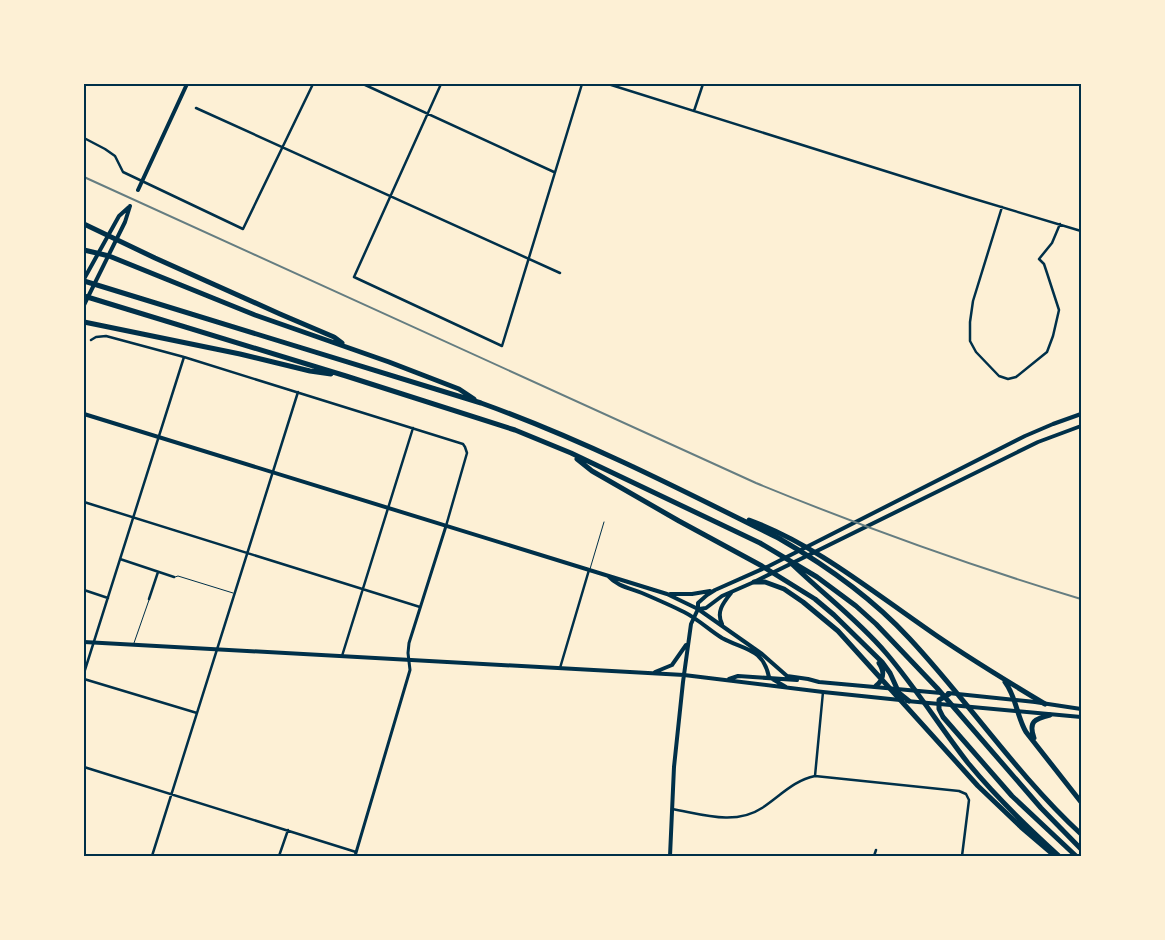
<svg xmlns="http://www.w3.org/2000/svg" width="1165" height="940" viewBox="0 0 1165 940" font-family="Inter,sans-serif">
	<rect width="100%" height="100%" fill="#fdf0d5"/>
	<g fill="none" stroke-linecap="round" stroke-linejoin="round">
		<!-- service -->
		<path stroke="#003049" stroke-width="1" d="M590,569L604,522
			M175,577L178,576L233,593
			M134,643L149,600"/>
		<!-- minor -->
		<path stroke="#003049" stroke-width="2.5" d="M363,84L554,172
			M441,84L354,277L502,346L582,84
			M608,84L968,197L1081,231
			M196,108L560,273
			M694,111L703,84
			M84,138L105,149L115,156L123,172L243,229L313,84
			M1002,207L973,301L970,322V341L976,352L999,376L1008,379L1016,377L1047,352L1053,336L1059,310L1047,273L1044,264L1039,259L1052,243L1060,224
			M91,340L96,337L106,336L184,357L463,444L465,447L467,453L446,526
			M84,502L420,607
			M120,559L174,577
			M84,590L108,598
			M149,599L158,572
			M342,656L413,428
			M560,668L589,570
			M84,673L184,357
			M84,679L197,713
			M84,767L356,852
			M815,776L823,692
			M672,809C701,814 735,826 762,808C779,797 794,780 815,776L959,791L966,794L969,800L962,856
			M84,855L87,856
			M152,856L298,392
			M279,856L288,830
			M874,856L876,850"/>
		<!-- tertiary -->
		<path stroke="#003049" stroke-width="3" d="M1080,84L1081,85
			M355,856L410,670L408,653L409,643L446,526"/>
		<!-- secondary -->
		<path stroke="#003049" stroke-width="4" d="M138,190L187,84
			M84,279L119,216L129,207
			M84,305L125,222L130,206
			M84,414L667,594L698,609L762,654L787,676L808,679L819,682
			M608,576C617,586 629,588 642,593C656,599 670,605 684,612C698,619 709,630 722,638C744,650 763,648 769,677L786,687
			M670,594H692L710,591
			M699,609L706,608L722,596L754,582L1038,442L1081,426
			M722,624C716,612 723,603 731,593
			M84,642L684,675L823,692L900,700
			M655,672L672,665L686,645
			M729,679L738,676L797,680
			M819,682L941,693
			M948,693L1035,702L1081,709
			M907,701L1081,717
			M670,856L674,767L683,682L691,624L698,609V603L707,595L715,590L769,566L1025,436L1053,424L1081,414"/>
		<!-- motorway -->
		<path stroke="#003049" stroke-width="5" d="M84,224L155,258L280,314L334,337L342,343
			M84,250L109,256L255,315L389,362L459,389L474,399
			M84,281L481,403C584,440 682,490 780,539C827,566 872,598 909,638C968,701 1017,775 1081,834
			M84,296L346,376L515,430L571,453L760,543L817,577L856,606L876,624L937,688L1041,808L1081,849
			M84,322L240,354L310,371L331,374
			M577,459L592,471L679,521L762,566L815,599L834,615L882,662L890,673L899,693L909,701
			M749,520C814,544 869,589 927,629C965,656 1005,680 1045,704
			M792,564C823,594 858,620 886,653C916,688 940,727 968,763C996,797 1027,827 1059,856
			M754,582H765L784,589L803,602L838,631L978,786L1021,827L1055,856
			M1005,682C1016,696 1017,717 1026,732L1081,802
			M876,686C884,679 885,672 879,663
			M949,694L939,700V709L943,717L1012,796L1076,856
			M1034,738C1028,721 1035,719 1050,715"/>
		<!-- rail -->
		<path stroke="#657d81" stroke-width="2" d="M84,177L756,483C863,527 971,566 1081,599"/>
	</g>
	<!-- border -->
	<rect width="1165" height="940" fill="none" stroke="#fdf0d5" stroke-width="170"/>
	<rect x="85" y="85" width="995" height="770" fill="none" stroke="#003049" stroke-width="2"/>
</svg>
